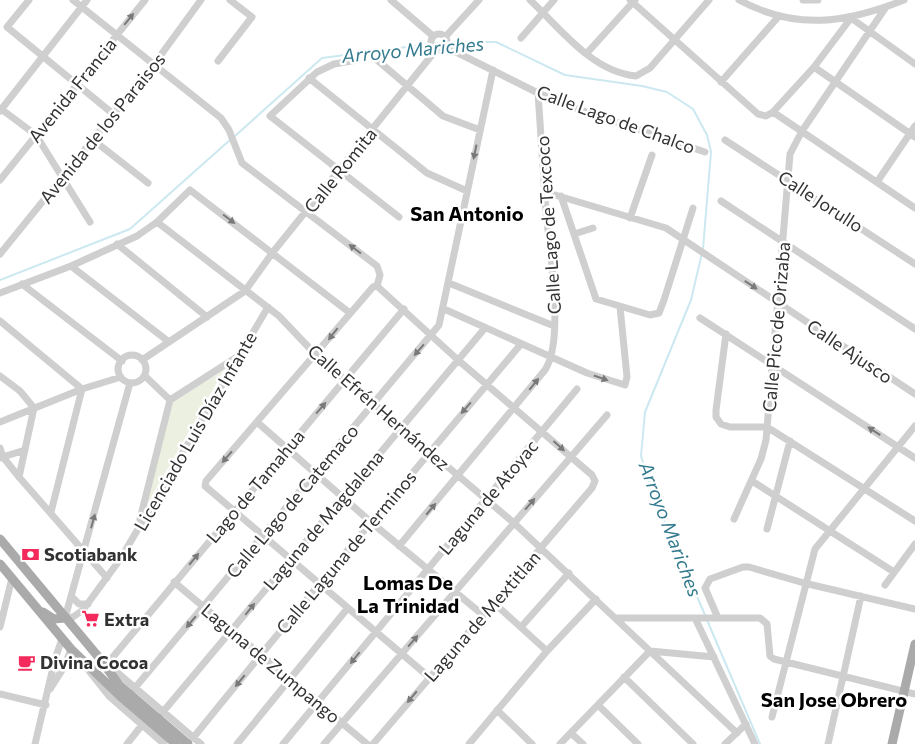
<svg xmlns="http://www.w3.org/2000/svg" width="915" height="744" viewBox="0 0 915 744" font-family="Commissioner,sans-serif">
	<rect width="100%" height="100%" fill="#fff"/>
	<!-- park -->
	<path fill="#ebf0e0" d="M224,370L144,510L167,405Z"/>
	<g fill="none" stroke-linecap="round" stroke-linejoin="round">
		<!-- stream -->
		<path stroke="#cce8f0" stroke-width="2" d="M235,136L322,58L445,42H496L565,75L642,86L667,92L693,109L707,135L711,152L703,249
			M702,253L691,300L645,412L641,456L652,492L705,615
			M0,280L130,229L231,139
			M707,620L760,744"/>
		<!-- minor -->
		<path stroke="#cfcfcf" stroke-width="7" d="M29,0L7,27L112,113
			M73,0L221,118L229,130L242,163L377,266L380,275L377,286
			M391,0L433,36
			M530,0C560,28 592,72 636,76L650,68L709,0
			M630,0L758,114L766,116L773,112L814,67L851,18L915,64
			M739,0C797,31 846,23 904,0
			M803,0H818
			M431 42a8 8 0 1 1 16 0a8 8 0 1 1-16 0Z
			M446,36L479,0
			M521,38L554,0
			M446,47L538,93L578,109L705,152
			M587,53L635,0
			M357,60L334,64L317,72L270,116L399,217
			M377,60L443,116L480,130
			M218,61L252,17L230,0
			M814,67L915,137
			M309,78L427,173L467,191
			M721,82L779,16
			M1,109L36,135L90,222
			M0,111L87,0
			M773,112L915,208
			M92,139L148,183
			M725,140L915,264
			M0,180L145,0
			M877,182L915,126
			M545,192L666,228L915,394
			M561,196L596,299L650,315L659,313L664,300L693,208
			M721,201L915,329
			M630,218L652,155
			M157,222L279,316L316,355L514,523L737,733
			M574,234L593,228
			M117,244L207,317
			M0,254L155,63L201,0
			M71,266L169,342
			M449,283L554,326
			M22,284L122,361
			M377,286L373,287L206,481L205,486L429,677
			M0,293L71,266L137,236L157,222L190,190L350,313
			M444,309L587,373L625,385L627,377L620,307
			M700,318L915,458
			M0,321L82,389
			M726,334L716,410V417L721,424L730,427H767L915,521
			M118 369a14 14 0 1 1 28 0a14 14 0 1 1-28 0Z
			M142,360L245,291L273,252L436,50
			M0,376L20,391L34,408
			M145,376L170,400
			M130,383L65,618L73,617L83,610L121,558L268,307
			M170,400L237,357
			M0,422L82,389L121,377
			M257,422L372,523L483,615
			M0,448L3,457L19,477L107,578
			M0,458L25,450
			M19,477L34,408
			M752,481L894,572
			M51,512L82,389
			M140,519L170,400
			M734,519L761,459L766,440L790,154L802,131L886,7
			M767,529L790,441
			M399,546L545,370C565,340 549,248 546,211C543,172 541,132 538,93
			M174,582L367,744
			M885,585L915,544
			M72,597L79,604H88
			M493,602L547,651
			M617,618H760L767,624L770,656L774,659L915,694
			M695,618L755,744
			M718,618L705,588L710,579L743,567H749L804,583L915,609
			M0,627L12,578
			M521,627L569,573
			M650,651L714,657
			M106,663L201,744
			M107,664L404,309
			M86,667L109,696L164,744
			M624,677L693,744
			M50,689L64,667L71,649
			M134,689L439,325L493,70
			M0,694L46,705
			M599,706L638,744
			M497,710L532,744
			M162,713L485,328
			M772,717L815,549L915,426
			M572,734L583,744
			M193,738C300,605 411,475 521,344
			M35,744L55,659L62,639
			M127,744L142,725
			M237,744L347,609
			M283,744L577,389
			M324,744L607,415
			M373,744L592,488L595,481L592,475L458,360L377,286
			M469,744L547,651L596,599
			M560,744L650,651
			M725,744L746,724
			M828,744L861,596"/>
		<!-- major -->
		<path stroke="#aaa" stroke-width="9" d="M0,539L101,660L119,685L188,744
			M0,564L71,649L120,696L176,744
			M43,612L54,619L65,618
			M892,744L915,644"/>
	</g>
	<!-- one-way arrows -->
	<defs><path id="oneway-solid" d="M-6-.8H1V-3.2L6.5 0L1 3.2V.8H-6Z" transform="scale(1.25)"/></defs>
	<g fill="#797979">
		<use href="#oneway-solid" transform="translate(129 19) rotate(-51)"/>
		<use href="#oneway-solid" transform="translate(475 152) rotate(102)"/>
		<use href="#oneway-solid" transform="translate(229 219) rotate(37)"/>
		<use href="#oneway-solid" transform="translate(355 249) rotate(-143)"/>
		<use href="#oneway-solid" transform="translate(751 285) rotate(33)"/>
		<use href="#oneway-solid" transform="translate(333 334) rotate(128)"/>
		<use href="#oneway-solid" transform="translate(419 350) rotate(131)"/>
		<use href="#oneway-solid" transform="translate(601 378) rotate(19)"/>
		<use href="#oneway-solid" transform="translate(534 384) rotate(-51)"/>
		<use href="#oneway-solid" transform="translate(321 408) rotate(-49)"/>
		<use href="#oneway-solid" transform="translate(466 408) rotate(131)"/>
		<use href="#oneway-solid" transform="translate(874 431) rotate(-147)"/>
		<use href="#oneway-solid" transform="translate(559 446) rotate(42)"/>
		<use href="#oneway-solid" transform="translate(227 457) rotate(131)"/>
		<use href="#oneway-solid" transform="translate(530 504) rotate(-49)"/>
		<use href="#oneway-solid" transform="translate(431 509) rotate(-50)"/>
		<use href="#oneway-solid" transform="translate(93 521) rotate(-75)"/>
		<use href="#oneway-solid" transform="translate(194 559) rotate(-50)"/>
		<use href="#oneway-solid" transform="translate(250 609) rotate(-51)"/>
		<use href="#oneway-solid" transform="translate(191 622) rotate(130)"/>
		<use href="#oneway-solid" transform="translate(413 641) rotate(-49)"/>
		<use href="#oneway-solid" transform="translate(355 658) rotate(129)"/>
		<use href="#oneway-solid" transform="translate(240 681) rotate(129)"/>
		<use href="#oneway-solid" transform="translate(412 697) rotate(130)"/>
	</g>
	<!-- icons -->
	<defs>
		<symbol id="bank-bare" viewBox="-9 -9 18 18"><path d="M-6-4H6V4H-6ZM0-2.3a2.3 2.3 0 1 0 0 4.6a2.3 2.3 0 1 0 0-4.6Z" fill="#f32a5b" stroke="#fff" stroke-width="2.5" paint-order="stroke"/></symbol>
		<symbol id="supermarket-bare" viewBox="-9 -9 18 18"><path d="M-6-5.5h2.5l.6 2H6L4.5 2H-2.5L-4.4-4H-6ZM-1.5 3.2a1.3 1.3 0 1 0 .1 0ZM3 3.2a1.3 1.3 0 1 0 .1 0Z" fill="#f32a5b" stroke="#fff" stroke-width="2.5" paint-order="stroke"/></symbol>
		<symbol id="cafe-bare" viewBox="-9 -9 18 18"><path d="M-5.5-4.5H6V0H3Q3 3.5 0 3.5H-2.5Q-5.5 3.5-5.5 0ZM3-3.2v2h1.7v-2ZM-6 4.5H4V6H-6Z" fill="#f32a5b" stroke="#fff" stroke-width="2.5" paint-order="stroke"/></symbol>
	</defs>
	<g fill-rule="evenodd">
		<use href="#bank-bare" x="18" y="542" width="25" height="25"/>
		<use href="#supermarket-bare" x="78" y="606" width="25" height="25"/>
		<use href="#cafe-bare" x="14" y="650" width="25" height="25"/>
	</g>
	<g text-anchor="middle" dominant-baseline="central" stroke-width="5" stroke-linejoin="round" paint-order="stroke">
		<!-- street labels -->
		<g font-size="18" fill="#323232" stroke="#fff">
			<text transform="translate(72 90) rotate(-51)">Avenida Francia</text>
			<text transform="translate(616 119) rotate(20)">Calle Lago de Chalco</text>
			<text transform="translate(102 128) rotate(-51)">Avenida de los Paraisos</text>
			<text transform="translate(340 170) rotate(-51)">Calle Romita</text>
			<text transform="translate(821 201) rotate(33)">Calle Jorullo</text>
			<text transform="translate(548 225) rotate(-94)">Calle Lago de Texcoco</text>
			<text transform="translate(776 327) rotate(-85)">Calle Pico de Orizaba</text>
			<text transform="translate(850 351) rotate(34)">Calle Ajusco</text>
			<text transform="translate(379 407) rotate(41)">Calle Efrén Hernández</text>
			<text transform="translate(195 431) rotate(-60)">Licenciado Luis Díaz Infante</text>
			<text transform="translate(255 486) rotate(-50)">Lago de Tamahua</text>
			<text transform="translate(488 497) rotate(-50)">Laguna de Atoyac</text>
			<text transform="translate(292 501) rotate(-50)">Calle Lago de Catemaco</text>
			<text transform="translate(323 520) rotate(-50)">Laguna de Magdalena</text>
			<text transform="translate(346 552) rotate(-50)">Calle Laguna de Terminos</text>
			<text transform="translate(482 616) rotate(-49)">Laguna de Mextitlan</text>
			<text transform="translate(271 663) rotate(40)">Laguna de Zumpango</text>
		</g>
		<!-- poi labels -->
		<g font-size="18" font-weight="bold" fill="#323232" stroke="#fff" text-anchor="start">
			<text x="44" y="554">Scotiabank</text>
			<text x="104" y="619">Extra</text>
			<text x="40" y="662">Divina Cocoa</text>
		</g>
		<!-- water labels -->
		<g font-size="19" font-style="italic" fill="#347b8f" stroke="#fff">
			<text transform="translate(413 49) rotate(-5)">Arroyo Mariches</text>
			<text transform="translate(671 529) rotate(69)">Arroyo Mariches</text>
		</g>
		<!-- quarter labels -->
		<g font-size="20" font-weight="bold" fill="#000" stroke="#fff">
			<text x="467" y="213">San Antonio</text>
			<text x="408" y="582">Lomas De<tspan x="408" dy="23">La Trinidad</tspan></text>
			<text x="834" y="699">San Jose Obrero</text>
		</g>
	</g>
</svg>
